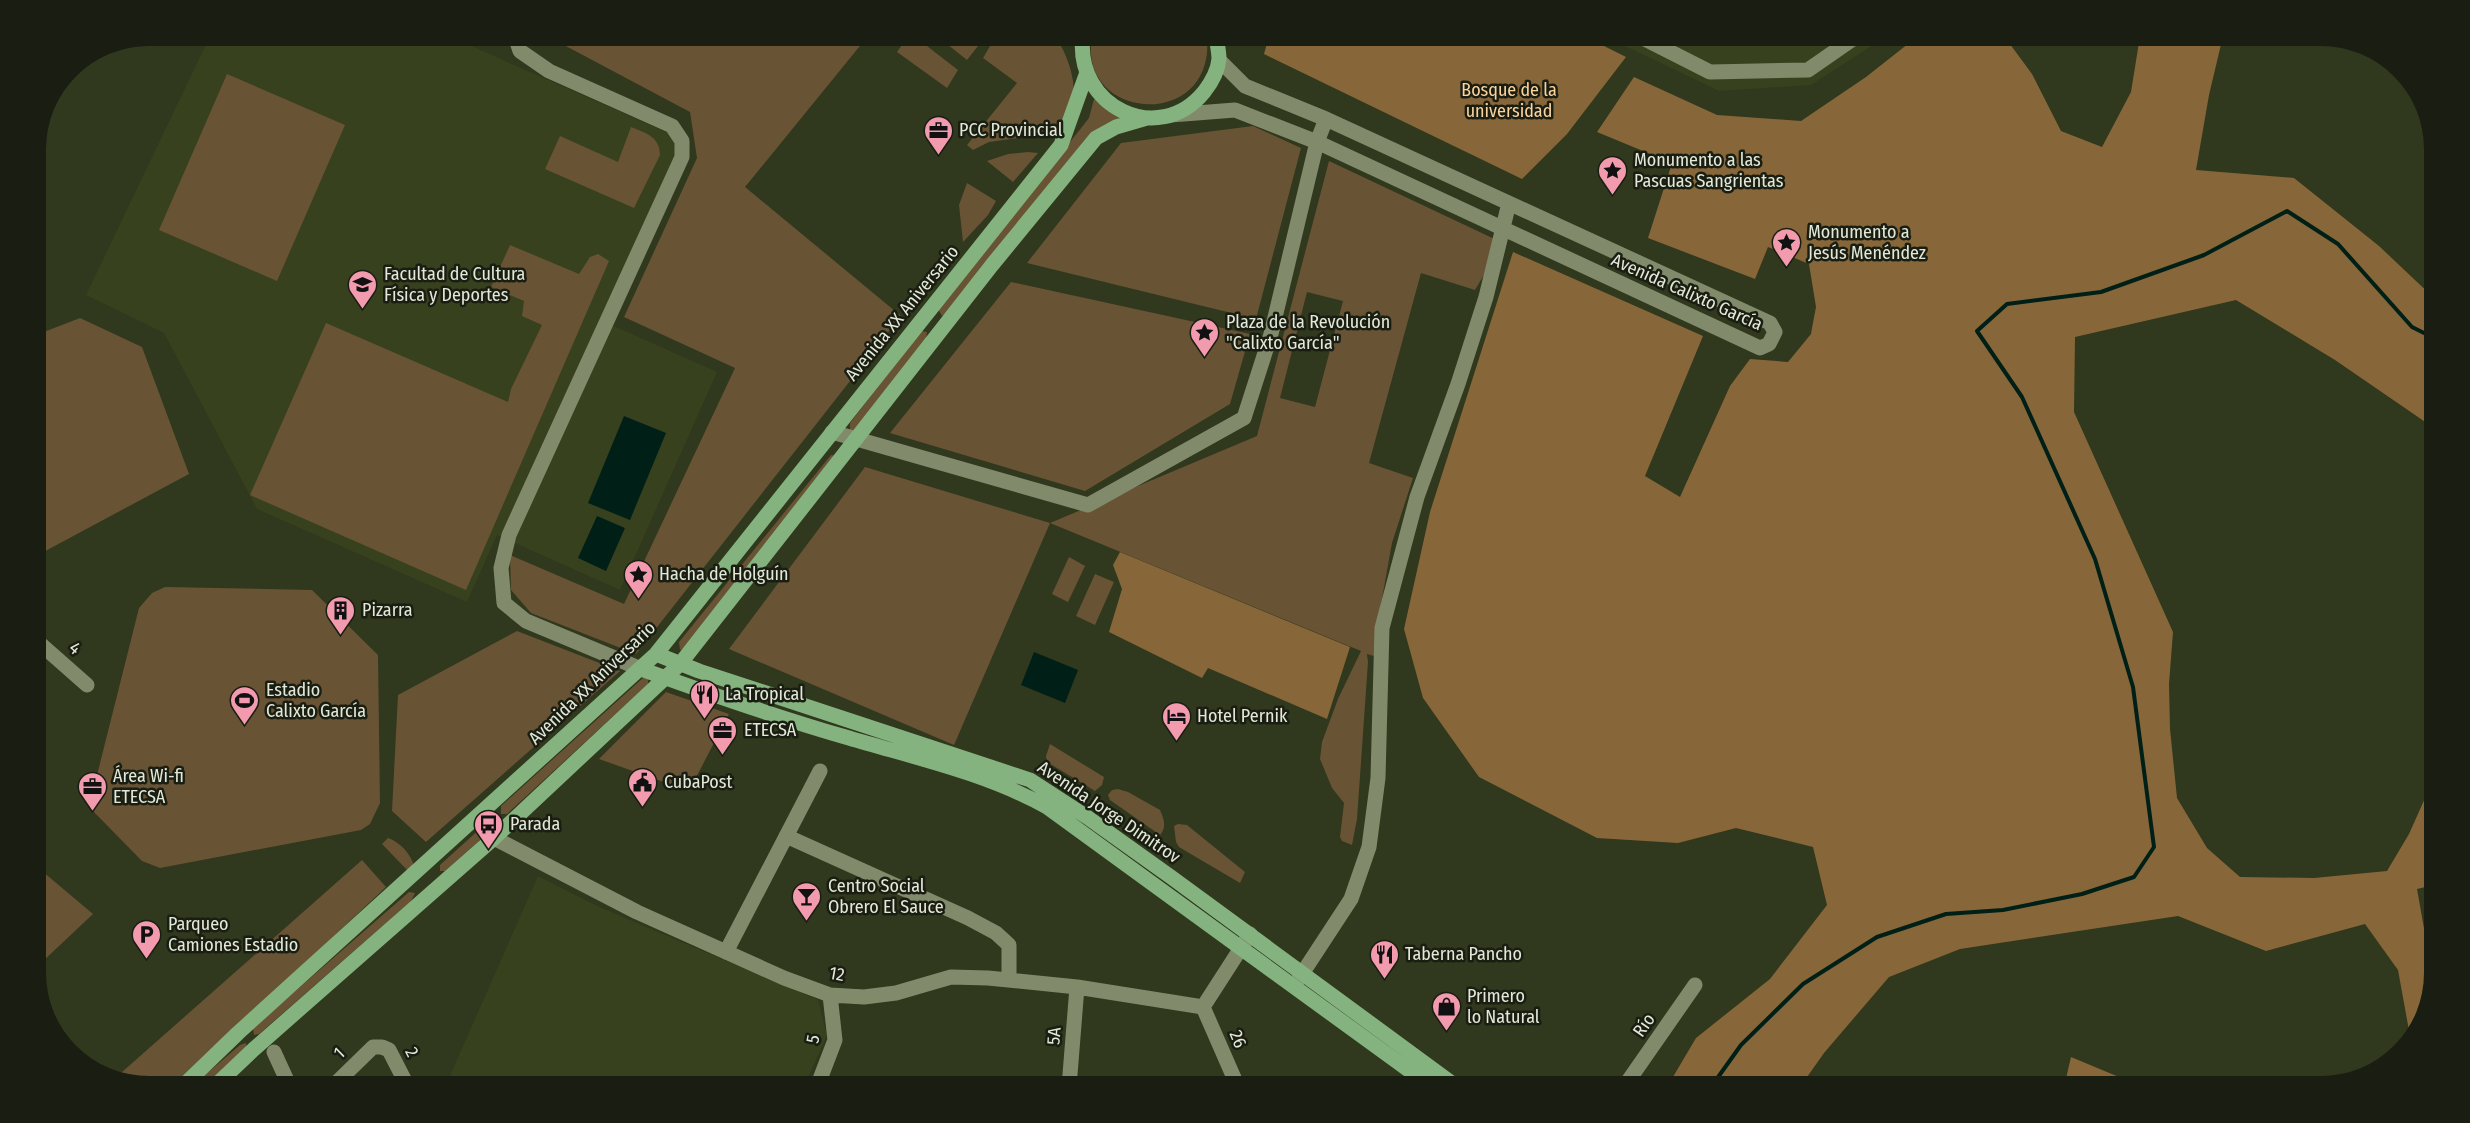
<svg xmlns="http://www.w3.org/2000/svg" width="2470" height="1123" viewBox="0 0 2470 1123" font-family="'Fira Sans Condensed',sans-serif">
	<rect width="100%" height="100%" fill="#30381d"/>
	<!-- built -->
	<path fill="#37411e" d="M210,36H449L686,141L605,322L717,372L620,590L497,535L467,602L257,509L164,333L86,295Z
		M1604,36H1887L1811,85L1719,91Z
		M538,876L597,906L818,1000L827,1035L804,1087H445Z"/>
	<!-- green -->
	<path fill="#695335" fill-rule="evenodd" d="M547,36H868L745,187L901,316L636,654L531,613L511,590L510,555L624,604L735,368L624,317L697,158L690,112Z
		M908,36H914L958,70L947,88L897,52Z
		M937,36H965L978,46L967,60Z
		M996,36H1054C1066,49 1077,82 1073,99C1071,112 1062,123 1055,133L989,142L973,150L967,145L1017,83L983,58Z
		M1092,36H1207C1216,132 1076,122 1092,36Z
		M227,74L345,125L277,281L159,230Z
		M1094,99L1123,116L1114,121L947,313L942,316L938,309L1089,118Z
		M1253,126L1301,148L1256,319L1027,263L1121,143Z
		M631,127C646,133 660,137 660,155L634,208L545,169L560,136L618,162Z
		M1028,152L1038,153L1013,182L987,161L1008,154Z
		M1329,161L1503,243L1475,290L1421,273L1369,463L1413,478L1392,543L1381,604L1377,657L1367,654L1368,662L1357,819L1352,845L1342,841L1340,837L1344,803L1332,788L1320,759L1322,742L1338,699L1361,651L1050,523L954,745L729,649L865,467L1050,523L1257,436ZM1307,292L1343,301L1315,407L1280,398Z
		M967,183L996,201L988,215L963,242L959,205Z
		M510,245L579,274L590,257L598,254L609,261L466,590L250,495L326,323L508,402L511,389L542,325L522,316L524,301L491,287Z
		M1011,282L1250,334L1230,404L1085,491L890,433Z
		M80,318L142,347L189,474L36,556V335Z
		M921,331L927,332L926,339L855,430H850V423Z
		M831,455L836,456L685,649L680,650L679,642Z
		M1069,557L1085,566L1068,602L1052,594Z
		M1095,574L1114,582L1095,625L1076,616Z
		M165,587L312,590L378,655L380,803L370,824L361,830L160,868L142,861L89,807L139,608L152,593Z
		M517,631L620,671L426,842L392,811L398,695Z
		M644,677L648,679V684L507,814H501V806Z
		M666,692L729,714L689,791L599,759Z
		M1050,744L1104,777L1102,785L1095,791L1047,762L1046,756Z
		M1118,789L1128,792L1160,810C1164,819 1167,827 1160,835L1110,800L1108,795L1112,790Z
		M1178,824L1187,825L1245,872L1240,883L1179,847L1176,842L1174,826Z
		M482,827L489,832L445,871H440V865Z
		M388,838C400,842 411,854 414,866L409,872L382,844Z
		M362,860L386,887L173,1087H150L113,1080Z
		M36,866L93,914L42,962L36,956Z
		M409,892L415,893L411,901L259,1034L254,1035L253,1028Z
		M246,1043L247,1050L206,1087H191L240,1045Z"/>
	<!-- forest -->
	<path fill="#876739" d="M1269,36H1584L1626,57L1567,134L1522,179L1264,54Z
		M1918,36H2004L2032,74L2061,131L2102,147L2131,92L2140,36H2223L2209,95L2196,170L2294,178L2379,246L2434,298V428L2335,360L2236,300L2075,337L2074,412L2173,632L2169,684L2170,729L2177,798L2207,848L2240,877L2314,878L2387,871L2409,834L2434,778V885L2417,889L2433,979L2425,1017L2410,1036L2398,970L2365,924L2266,951L2178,916L1960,949L1889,977L1824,1053L1800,1087H1667L1696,1038L1770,979L1827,905L1813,847L1736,828L1678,843L1597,838L1479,777L1423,698L1404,629L1430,512L1513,252L1703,336L1645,476L1680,497L1730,386L1750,359L1788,362L1811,334L1812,328L1816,307L1809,264L1768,247L1755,279L1648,238L1672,163L1597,132L1634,77L1717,115L1801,121L1866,77Z
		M1120,552L1350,647L1327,719L1208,668L1202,678L1109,632L1122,589L1113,565Z
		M2071,1057L2143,1087H2064Z"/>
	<!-- water -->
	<path fill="#002017" d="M624,416L666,433L630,520L588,503Z
		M597,516L625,528L606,571L578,558Z
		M1034,652L1078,670L1065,703L1021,685Z"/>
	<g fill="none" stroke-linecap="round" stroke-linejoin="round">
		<!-- stream -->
		<path stroke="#002017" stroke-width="4" d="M1711,1087L1741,1045L1803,984L1877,937L1946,914L2003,910L2082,894L2134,877L2154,847L2133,687L2095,559L2022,397L1977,331L2007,304L2101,292L2204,255L2287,211L2338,244L2412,327L2434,338"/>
		<!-- minor -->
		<path stroke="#818b6c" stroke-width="15" d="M515,36L520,51L549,71L672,126L682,141V157L509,535L501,568L504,603L526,621L641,669
			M1639,36L1710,72L1808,70L1857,36
			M1171,115L1235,110L1317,142L1760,348L1769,344L1775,332L1770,323L1326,119L1245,86L1219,60
			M832,432L1088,505L1244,418L1271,334L1317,142L1326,119
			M36,640L87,685
			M786,836L968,918L996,933L1009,945V980
			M494,838L637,912L784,978L830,995L864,997L896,993L951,977L988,978L1077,987L1203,1007
			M726,952L820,771
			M1296,983L1351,899L1369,847L1378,778L1382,628L1417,497L1458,384L1486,297L1509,203
			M1203,1007L1238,1087
			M1203,1007L1250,934
			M274,1052L290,1087
			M332,1087L373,1047H382L389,1050L408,1087
			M817,1087L835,1040L830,995
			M1069,1087L1077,987
			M1624,1087L1695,985"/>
		<!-- major -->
		<path stroke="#84b37f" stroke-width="15" d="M1083,36C1074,106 1158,148 1204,92C1211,83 1218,70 1219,59C1219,52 1217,43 1216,36
			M656,654L699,671L1030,780L1087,817L1171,877L1457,1087
			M641,669C710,694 779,718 849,738C916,758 986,773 1047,807L1432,1087
			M182,1087L238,1033L656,654L1061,145L1086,75
			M214,1087L254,1049L494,838L680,664L992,265L1096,138L1116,127L1147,118"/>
	</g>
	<!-- icons -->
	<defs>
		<symbol id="office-pin" viewBox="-11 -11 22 30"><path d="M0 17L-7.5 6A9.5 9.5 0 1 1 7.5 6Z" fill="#f29aae" stroke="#1a1e12"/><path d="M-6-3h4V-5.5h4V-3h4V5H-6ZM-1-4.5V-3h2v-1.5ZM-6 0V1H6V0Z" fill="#111"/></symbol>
		<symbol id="sight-pin" viewBox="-11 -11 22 30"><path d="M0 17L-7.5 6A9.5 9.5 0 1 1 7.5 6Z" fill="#f29aae" stroke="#1a1e12"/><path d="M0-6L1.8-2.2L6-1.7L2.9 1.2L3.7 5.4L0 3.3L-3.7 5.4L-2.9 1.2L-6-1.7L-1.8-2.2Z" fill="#111"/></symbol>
		<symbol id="university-pin" viewBox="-11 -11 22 30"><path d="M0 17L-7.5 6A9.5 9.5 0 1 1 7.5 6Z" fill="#f29aae" stroke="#1a1e12"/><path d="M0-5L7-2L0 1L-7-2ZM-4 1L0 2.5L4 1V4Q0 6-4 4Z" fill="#111"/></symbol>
		<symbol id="building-pin" viewBox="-11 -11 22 30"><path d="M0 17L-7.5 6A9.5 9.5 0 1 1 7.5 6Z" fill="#f29aae" stroke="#1a1e12"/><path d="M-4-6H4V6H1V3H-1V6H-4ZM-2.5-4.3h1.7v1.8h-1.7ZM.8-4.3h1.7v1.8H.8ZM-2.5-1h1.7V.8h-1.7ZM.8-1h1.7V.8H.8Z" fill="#111"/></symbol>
		<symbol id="restaurant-pin" viewBox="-11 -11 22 30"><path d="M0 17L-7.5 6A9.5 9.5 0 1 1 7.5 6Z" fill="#f29aae" stroke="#1a1e12"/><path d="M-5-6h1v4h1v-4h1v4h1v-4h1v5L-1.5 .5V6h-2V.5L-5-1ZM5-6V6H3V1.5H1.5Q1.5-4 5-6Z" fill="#111"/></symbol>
		<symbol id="stadium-pin" viewBox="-11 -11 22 30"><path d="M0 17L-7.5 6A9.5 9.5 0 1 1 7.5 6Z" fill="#f29aae" stroke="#1a1e12"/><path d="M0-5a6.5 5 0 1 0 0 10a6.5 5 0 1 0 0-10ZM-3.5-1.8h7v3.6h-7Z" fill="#111"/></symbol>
		<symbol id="hotel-pin" viewBox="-11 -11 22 30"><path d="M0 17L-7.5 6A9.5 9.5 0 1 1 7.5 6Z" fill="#f29aae" stroke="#1a1e12"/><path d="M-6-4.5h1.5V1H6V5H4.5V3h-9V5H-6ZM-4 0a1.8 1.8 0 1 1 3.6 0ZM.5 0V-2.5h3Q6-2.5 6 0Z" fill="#111"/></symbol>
		<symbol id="civic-pin" viewBox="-11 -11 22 30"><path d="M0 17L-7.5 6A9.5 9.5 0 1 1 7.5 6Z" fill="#f29aae" stroke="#1a1e12"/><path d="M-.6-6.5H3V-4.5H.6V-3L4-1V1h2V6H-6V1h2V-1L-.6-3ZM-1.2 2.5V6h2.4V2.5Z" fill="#111"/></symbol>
		<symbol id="bus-pin" viewBox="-11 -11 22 30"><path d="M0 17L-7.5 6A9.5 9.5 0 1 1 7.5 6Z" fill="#f29aae" stroke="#1a1e12"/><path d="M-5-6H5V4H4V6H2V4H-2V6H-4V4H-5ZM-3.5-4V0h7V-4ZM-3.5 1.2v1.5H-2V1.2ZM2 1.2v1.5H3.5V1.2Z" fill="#111"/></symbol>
		<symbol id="bar-pin" viewBox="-11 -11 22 30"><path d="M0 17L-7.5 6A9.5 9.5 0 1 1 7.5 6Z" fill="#f29aae" stroke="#1a1e12"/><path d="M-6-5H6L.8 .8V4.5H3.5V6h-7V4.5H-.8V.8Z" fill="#111"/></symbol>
		<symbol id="parking-pin" viewBox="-11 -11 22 30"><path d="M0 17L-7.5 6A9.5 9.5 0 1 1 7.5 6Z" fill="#f29aae" stroke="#1a1e12"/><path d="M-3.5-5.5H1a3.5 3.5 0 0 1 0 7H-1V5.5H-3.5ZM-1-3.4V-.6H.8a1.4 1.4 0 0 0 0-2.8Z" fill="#111"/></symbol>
		<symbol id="shop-pin" viewBox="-11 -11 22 30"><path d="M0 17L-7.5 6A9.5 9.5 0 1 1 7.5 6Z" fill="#f29aae" stroke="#1a1e12"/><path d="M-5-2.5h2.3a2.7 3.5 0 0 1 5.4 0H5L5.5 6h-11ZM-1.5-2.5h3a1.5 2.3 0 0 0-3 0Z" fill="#111"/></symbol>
	</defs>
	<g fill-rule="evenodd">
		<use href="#office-pin" x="922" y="114" width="33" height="45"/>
		<use href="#sight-pin" x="1596" y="154" width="33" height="45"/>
		<use href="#sight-pin" x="1770" y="226" width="33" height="45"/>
		<use href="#university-pin" x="346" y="268" width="33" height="45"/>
		<use href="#sight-pin" x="1188" y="316" width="33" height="45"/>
		<use href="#sight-pin" x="622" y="558" width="33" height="45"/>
		<use href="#building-pin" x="324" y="594" width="33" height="45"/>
		<use href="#restaurant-pin" x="688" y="678" width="33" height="45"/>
		<use href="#stadium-pin" x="228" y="684" width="33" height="45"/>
		<use href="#hotel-pin" x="1160" y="700" width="33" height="45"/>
		<use href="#office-pin" x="706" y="714" width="33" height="45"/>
		<use href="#civic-pin" x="626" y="766" width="33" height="45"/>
		<use href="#office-pin" x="76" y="770" width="33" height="45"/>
		<use href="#bus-pin" x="472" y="808" width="33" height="45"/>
		<use href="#bar-pin" x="790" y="880" width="33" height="45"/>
		<use href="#parking-pin" x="130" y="918" width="33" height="45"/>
		<use href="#restaurant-pin" x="1368" y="938" width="33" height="45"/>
		<use href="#shop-pin" x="1430" y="990" width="33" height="45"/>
	</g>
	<g text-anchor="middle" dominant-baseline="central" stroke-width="5" stroke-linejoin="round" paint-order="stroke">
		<!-- park labels -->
		<g font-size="18" fill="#fbd39c" stroke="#1a1e12">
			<text x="1509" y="90">Bosque de la<tspan x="1509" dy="21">universidad</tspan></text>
		</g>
		<!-- poi labels -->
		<g font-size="18" fill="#e3e9d8" stroke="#1a1e12" text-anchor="start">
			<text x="959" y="130">PCC Provincial</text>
			<text x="1634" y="160">Monumento a las<tspan x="1634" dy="21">Pascuas Sangrientas</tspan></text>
			<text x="1808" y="232">Monumento a<tspan x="1808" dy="21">Jesús Menéndez</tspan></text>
			<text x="384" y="274">Facultad de Cultura<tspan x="384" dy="21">Física y Deportes</tspan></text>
			<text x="1226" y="322">Plaza de la Revolución<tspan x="1226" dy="21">"Calixto García"</tspan></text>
			<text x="659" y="574">Hacha de Holguín</text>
			<text x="362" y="610">Pizarra</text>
			<text x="266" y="690">Estadio<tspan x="266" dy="21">Calixto García</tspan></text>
			<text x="725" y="694">La Tropical</text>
			<text x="1197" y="716">Hotel Pernik</text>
			<text x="744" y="730">ETECSA</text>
			<text x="113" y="776">Área Wi-fi<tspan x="113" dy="21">ETECSA</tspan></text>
			<text x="664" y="782">CubaPost</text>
			<text x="510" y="824">Parada</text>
			<text x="828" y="886">Centro Social<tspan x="828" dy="21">Obrero El Sauce</tspan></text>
			<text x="168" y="924">Parqueo<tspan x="168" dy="21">Camiones Estadio</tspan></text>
			<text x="1405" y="954">Taberna Pancho</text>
			<text x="1467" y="996">Primero<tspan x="1467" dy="21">lo Natural</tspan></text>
		</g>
		<!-- street labels -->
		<g font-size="18" fill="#e3e9d8" stroke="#1a1e12">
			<text transform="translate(1687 292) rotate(24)">Avenida Calixto García</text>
			<text transform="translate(902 313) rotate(-51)">Avenida XX Aniversario</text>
			<text transform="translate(75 648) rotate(41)">4</text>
			<text transform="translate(592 683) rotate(-44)">Avenida XX Aniversario</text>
			<text transform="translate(1109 812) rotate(34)">Avenida Jorge Dimitrov</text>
			<text transform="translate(837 974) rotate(10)">12</text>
			<text transform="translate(1644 1025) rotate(-55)">Río</text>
			<text transform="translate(1054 1036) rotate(-86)">5A</text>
			<text transform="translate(813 1039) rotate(-79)">5</text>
			<text transform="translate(1238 1039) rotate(67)">26</text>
			<text transform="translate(412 1052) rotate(63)">2</text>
			<text transform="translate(339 1053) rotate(-44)">1</text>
		</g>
	</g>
	<!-- crop -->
	<path d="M0 0H2470V1123H0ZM149 46H2321A103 103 0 0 1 2424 149V973A103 103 0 0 1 2321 1076H149A103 103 0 0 1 46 973V149A103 103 0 0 1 149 46Z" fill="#1a1e12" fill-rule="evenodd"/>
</svg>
